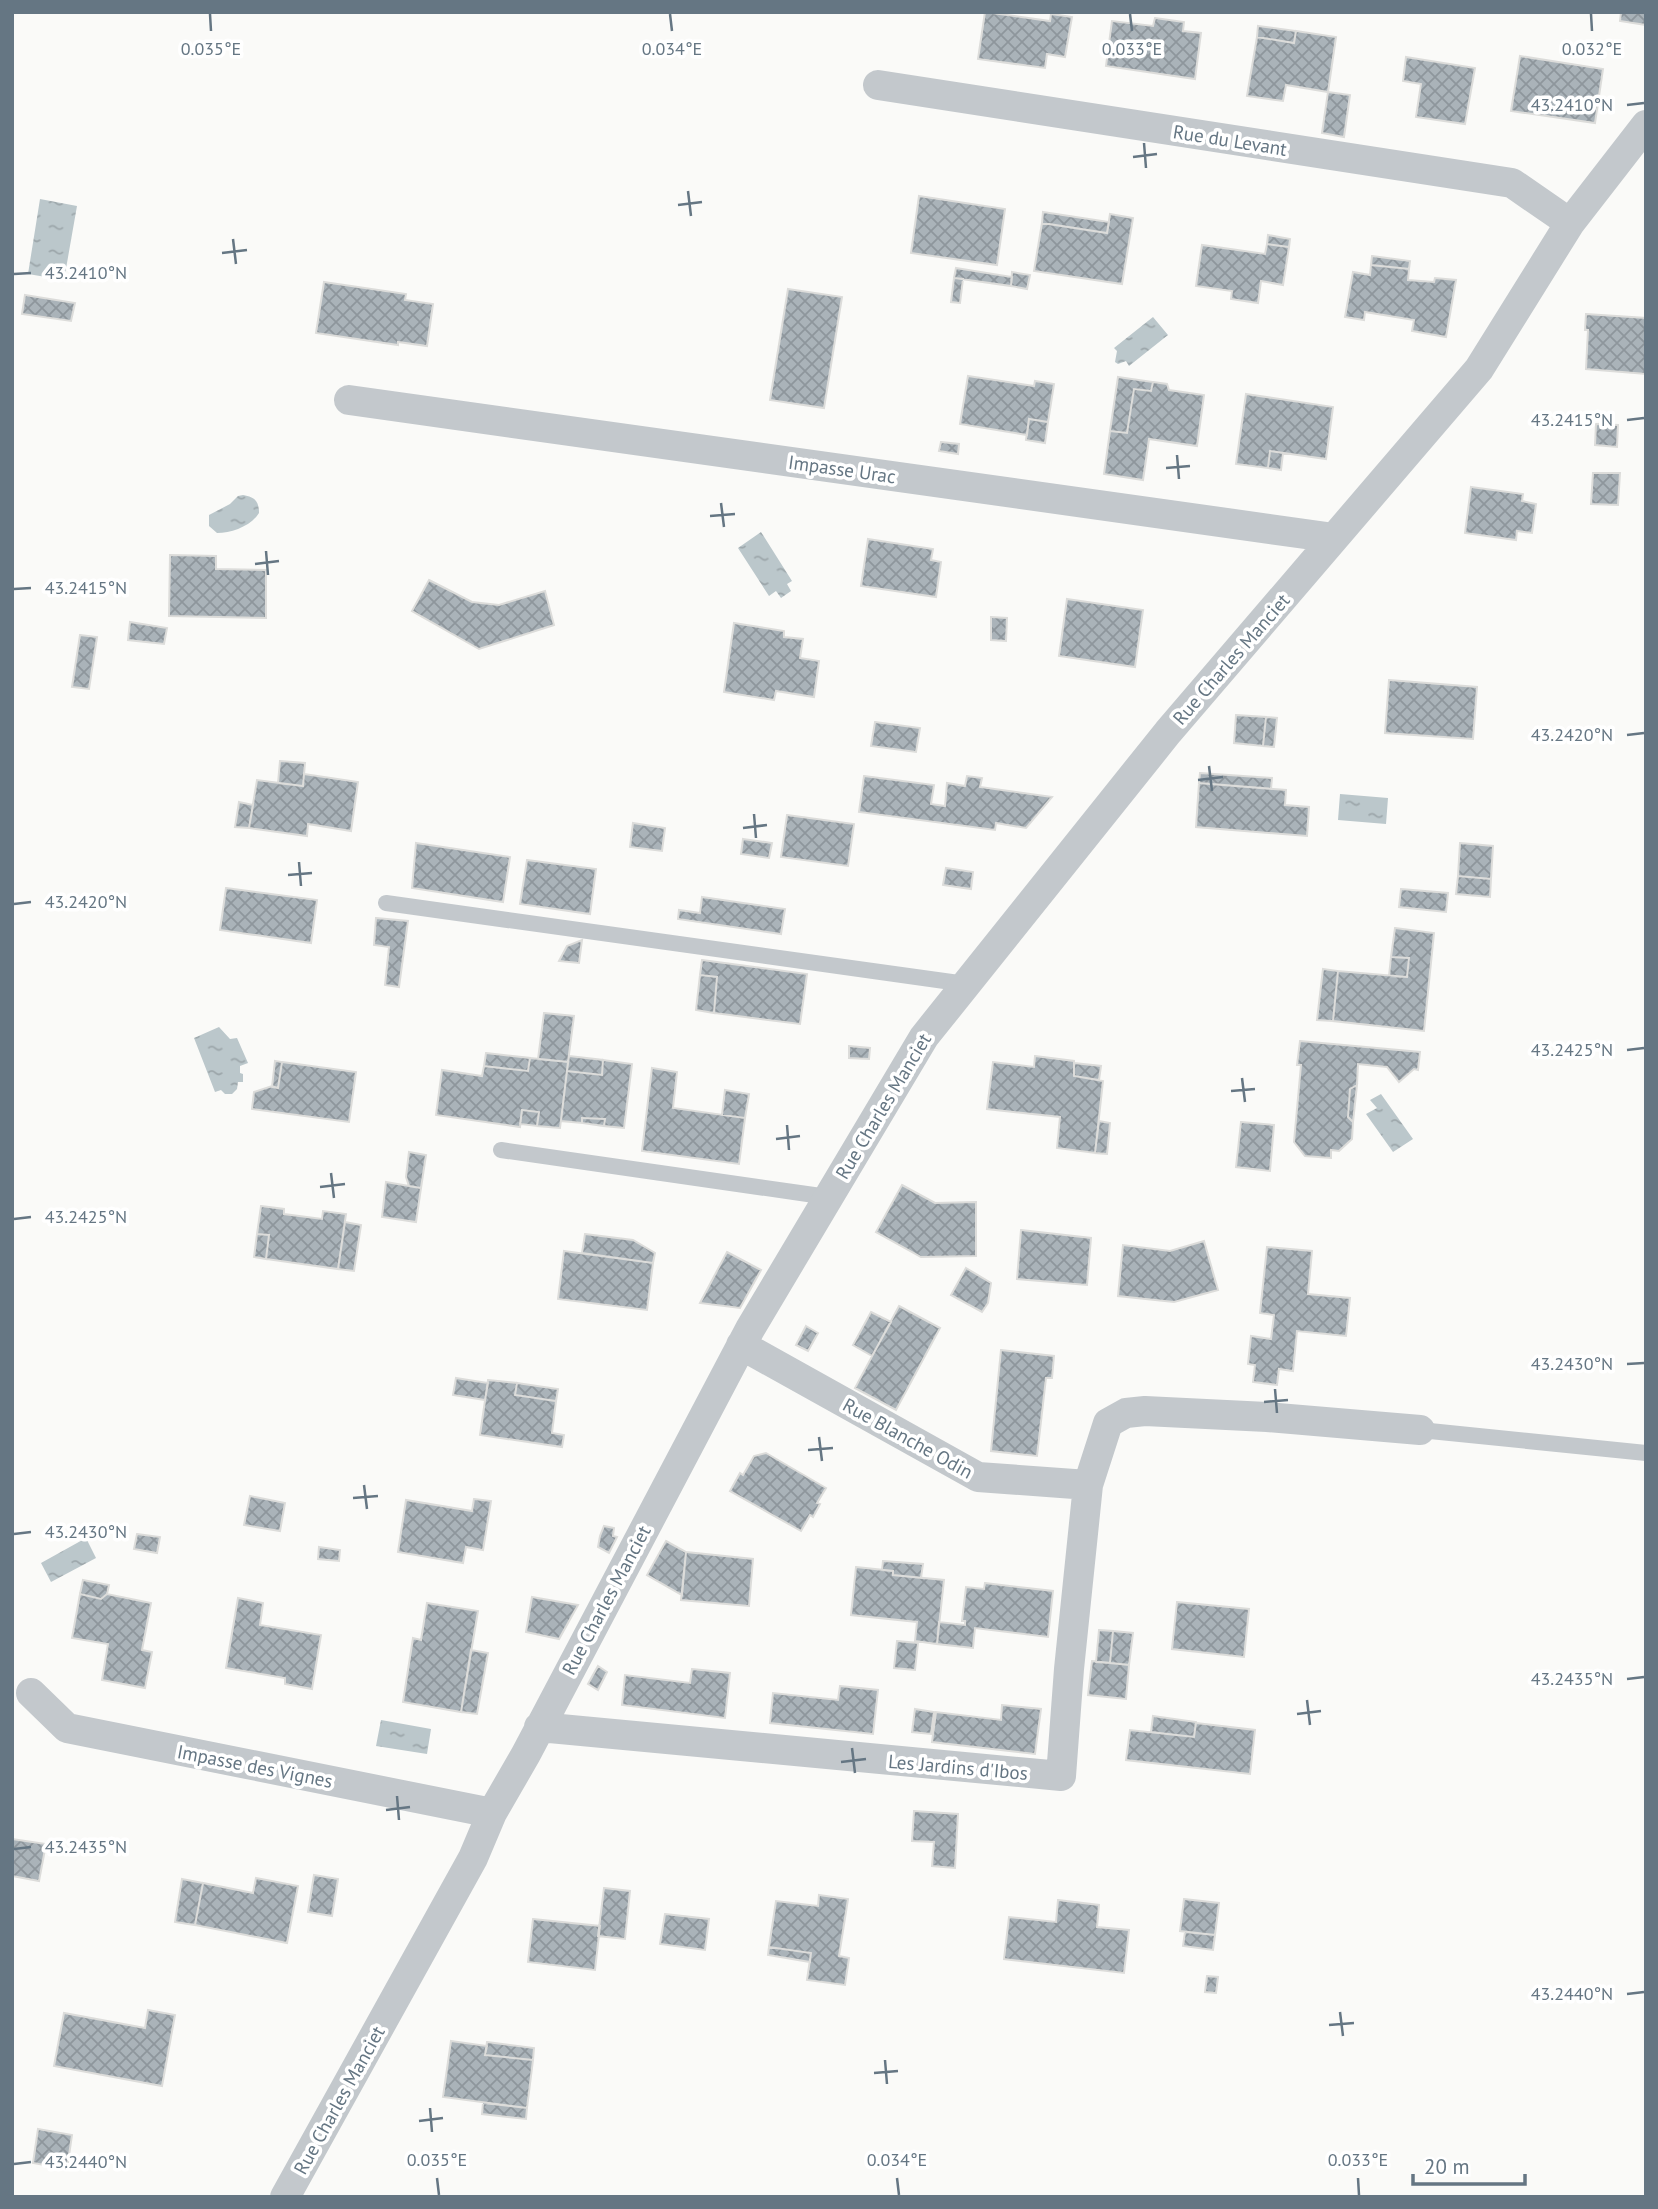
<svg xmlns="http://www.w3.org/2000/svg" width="1658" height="2209" viewBox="0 0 1658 2209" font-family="'PT Sans',sans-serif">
	<defs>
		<pattern id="water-ripples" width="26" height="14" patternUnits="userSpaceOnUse" patternTransform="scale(1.75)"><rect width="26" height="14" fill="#bbc7cb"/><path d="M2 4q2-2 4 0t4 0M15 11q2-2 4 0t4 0" fill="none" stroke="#9ca6aa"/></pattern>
		<pattern id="building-cross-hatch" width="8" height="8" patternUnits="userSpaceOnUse" patternTransform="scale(1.75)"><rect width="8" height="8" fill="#aab3b9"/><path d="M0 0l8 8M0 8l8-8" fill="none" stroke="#8e969c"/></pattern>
	</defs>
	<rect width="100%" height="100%" fill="#fafaf8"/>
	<!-- water -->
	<path fill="url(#water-ripples)" d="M40,199L77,206L64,280L28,274Z
		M1153,317L1168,335L1129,366L1126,361L1118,364L1115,362L1117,351L1114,348Z
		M243,495C255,497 259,501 259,513C251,526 232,533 217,533L209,526V515L230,504L238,496Z
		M761,532L792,581L787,584L791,591L781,598L776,591L769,596L738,548Z
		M1340,794L1388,798L1386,824L1338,820Z
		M219,1027L230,1039L237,1038L248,1063L240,1066V1073L243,1074V1082H238L237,1089L232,1094H225L221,1090L215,1092L194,1038Z
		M1381,1094L1413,1139L1393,1152L1366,1114L1377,1108L1370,1100Z
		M86,1538L96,1558L51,1582L41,1563Z
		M381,1720L431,1729L427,1754L376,1746Z"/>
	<!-- building -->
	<path fill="url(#building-cross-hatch)" stroke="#dcdcda" stroke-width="2" d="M985,12L1050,21L1051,14L1072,17L1065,57L1047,54L1045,68L978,59Z
		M1621,12H1646V25L1620,21Z
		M1155,18L1184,22L1183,31L1201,33L1195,79L1106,66L1112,21L1153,26Z
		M1258,26L1296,31L1294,43L1257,37Z
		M1296,31L1336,37L1328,92L1286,85L1283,101L1247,96L1257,37L1294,43Z
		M1520,56L1603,69L1595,123L1511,111Z
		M1406,57L1475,68L1465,124L1416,117L1421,84L1403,81Z
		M1328,92L1350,95L1344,137L1322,133Z
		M919,196L1005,209L997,265L911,253Z
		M1043,212L1109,222L1107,233L1042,223Z
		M1110,214L1133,218L1122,284L1034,271L1042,223L1107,233Z
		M1268,235L1290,239L1289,247L1267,244Z
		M1267,244L1289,247L1283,285L1261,281L1258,303L1231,299L1232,291L1196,286L1202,245L1265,254Z
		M1372,256L1410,261L1409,269L1371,265Z
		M1371,265L1409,269L1408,280L1434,282L1435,278L1456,280L1446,337L1412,331L1414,320L1365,312L1364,320L1345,317L1353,272L1370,275Z
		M956,268L1012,277L1011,286L954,278Z
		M1012,272L1030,275L1027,289L1011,286Z
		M954,278L963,279L960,303L951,302Z
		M324,282L406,294L405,300L433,304L427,346L398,342V345L316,333Z
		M788,289L842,297L824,408L770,400Z
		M25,295L75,303L71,321L22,314Z
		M1586,314L1646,318V374L1586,369L1588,330H1585Z
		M968,376L1034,386L1035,381L1054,384L1048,422L1029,419L1027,435L960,424Z
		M1118,377L1153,382L1151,391L1134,389L1127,433L1110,431Z
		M1153,382L1167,384L1169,390L1204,395L1197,446L1149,439L1143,480L1104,474L1110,431L1127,433L1134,389L1151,391Z
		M1246,394L1333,407L1326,459L1270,451L1268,468L1236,464Z
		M1029,419L1048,422L1045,443L1026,440Z
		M1596,424L1618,425L1617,447L1595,445Z
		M941,442L959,444L958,454L939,451Z
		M1270,451L1283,453L1281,470L1268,468Z
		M1593,473H1620L1618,505L1591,504Z
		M1471,487L1523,494L1522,501L1536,504L1532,533L1517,531L1516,540L1465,533Z
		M868,539L933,549L931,560L941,562L936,597L861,586Z
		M170,555L216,556V569L266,570V618L169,616Z
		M429,580L472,602L499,605L545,591L554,625L479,649L412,611Z
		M1067,599L1143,610L1135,667L1059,656Z
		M991,617L1007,618L1006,641L991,640Z
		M130,622L167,628L164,644L128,640Z
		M734,623L784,631V637L803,639L800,658L819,661L814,697L776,691L774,700L724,692Z
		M80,635L97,637L89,689L72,687Z
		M1389,680L1477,687L1473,739L1385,733Z
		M1236,715L1266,717L1263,746L1234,743Z
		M1266,717L1277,718L1274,747L1263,746Z
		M875,722L920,728L916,752L871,746Z
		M280,761L305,763L303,786L278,783Z
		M1200,773L1272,778L1271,789L1199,783Z
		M304,774L358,782L351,831L308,824L307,836L249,828L257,780L303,786Z
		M864,776L934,785L931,804L945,806L947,783L965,786L967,776L982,778L980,787L1052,797L1026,828L996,823L995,830L859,812Z
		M1199,783L1286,790L1285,805L1309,807L1307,836L1196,827Z
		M239,802L253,805L249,828L235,827Z
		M787,815L854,824L848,866L781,857Z
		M633,823L665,828L662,851L630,847Z
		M743,839L772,843L769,858L741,854Z
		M416,843L510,857L503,902L412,888Z
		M1460,843L1493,846L1491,879L1458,876Z
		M527,860L596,869L590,914L520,904Z
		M946,868L973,872L971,889L943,885Z
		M1458,876L1491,879L1490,897L1456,894Z
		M226,888L317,900L311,943L220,930Z
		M1401,889L1448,893L1446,912L1399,907Z
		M702,897L785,909L781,934L678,919L679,910L700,913Z
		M376,918L408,921L399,987L385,985L389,947L374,945Z
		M1395,928L1434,933L1424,1031L1333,1021L1338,971L1407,977L1409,958L1391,957Z
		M582,940L579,963L559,961L567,946Z
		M1391,957L1409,958L1407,977L1389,976Z
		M702,960L807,974L800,1024L714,1013L717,977L700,975Z
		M1323,969L1338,971L1333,1021L1317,1020Z
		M700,975L717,977L714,1013L696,1010Z
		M544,1013L574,1016L568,1062L538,1059Z
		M1300,1041L1420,1052L1418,1070L1414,1069L1399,1082L1387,1067L1358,1064L1357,1085L1350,1089L1348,1117L1353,1122L1352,1139L1339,1151L1331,1150V1158L1305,1156L1294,1142L1301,1065H1297Z
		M849,1046L870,1048L869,1059L849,1058Z
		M486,1053L530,1058L528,1071L484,1066Z
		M569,1056L603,1060L602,1075L567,1071Z
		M1035,1056L1074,1061V1076L1103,1081L1095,1153L1057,1148L1060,1117L987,1109L993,1062L1034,1067Z
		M530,1058L568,1062L560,1128L537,1126L539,1112L522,1110L520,1127L436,1115L442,1070L482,1076L484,1066L528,1071Z
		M603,1060L632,1064L624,1128L604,1126L605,1119L582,1118V1123L561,1121L567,1071L602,1075Z
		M275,1061L282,1062L278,1088L272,1087Z
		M282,1062L356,1072L349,1122L252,1109L254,1092L272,1086L278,1088Z
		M1074,1063L1101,1066L1099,1080L1074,1076Z
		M652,1068L677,1072L673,1108L745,1118L739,1164L642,1151Z
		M1357,1085L1353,1122L1348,1117L1350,1089Z
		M725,1090L749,1094L745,1118L722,1115Z
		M522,1110L539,1112L537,1126L520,1124Z
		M582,1118L605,1119L604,1126L582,1123Z
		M1099,1121L1110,1123L1107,1154L1095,1153Z
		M1241,1122L1274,1125L1270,1171L1236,1167Z
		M409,1152L426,1155L421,1188L409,1186L406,1177Z
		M386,1182L421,1188L416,1222L382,1217Z
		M902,1185L935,1203L976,1202V1256L921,1257L876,1232Z
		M261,1206L284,1209V1214L322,1219L323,1211L346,1214L338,1269L266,1259L269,1235L257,1234Z
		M345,1222L361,1225L354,1271L338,1269Z
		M1021,1230L1091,1238L1087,1285L1017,1279Z
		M257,1234L269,1235L266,1259L254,1257Z
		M585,1234L633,1240L655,1253L653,1263L582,1253Z
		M1204,1241L1218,1290L1174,1302L1118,1296L1123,1245L1170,1251Z
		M1267,1247L1312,1251L1308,1294L1350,1298L1346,1336L1297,1331L1293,1371L1279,1369L1277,1385L1253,1382L1255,1365L1248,1364L1251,1336L1271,1339L1274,1315L1260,1313Z
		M564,1251L653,1263L647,1310L558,1299Z
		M727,1252L761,1270L740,1308L700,1303Z
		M966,1268L991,1283L988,1303L982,1312L951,1295Z
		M899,1306L940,1328L896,1410L855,1388Z
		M871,1312L891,1322L872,1356L853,1345Z
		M806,1326L818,1333L808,1351L796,1345Z
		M1001,1350L1054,1356L1052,1378H1046L1037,1456L991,1451Z
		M456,1378L488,1383L485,1400L453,1395Z
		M488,1380L517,1383L515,1395L556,1401L552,1433L564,1435L562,1447L480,1435Z
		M517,1383L558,1389L556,1401L515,1395Z
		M766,1453L826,1488L817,1503L820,1504L813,1517L810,1515L801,1531L730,1491L740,1473L743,1475L754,1456Z
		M250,1496L285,1503L280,1531L244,1525Z
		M474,1499L491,1501L483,1550L466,1547L463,1563L398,1552L406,1500L472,1511Z
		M604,1526L614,1528L613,1536L617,1537L609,1553L598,1547L600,1536Z
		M137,1534L160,1537L157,1553L134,1549Z
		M666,1541L686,1552L682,1595L647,1575Z
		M319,1547L340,1550L339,1561L318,1559Z
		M686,1552L753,1559L749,1606L681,1600Z
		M883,1561L923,1564L921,1578L893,1575V1571L882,1570Z
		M856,1567L893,1571V1575L944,1580L937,1644L915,1641L917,1622L851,1615Z
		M83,1580L109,1585L107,1594L101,1599L80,1594Z
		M985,1583L1053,1591L1048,1637L975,1628L973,1648L937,1644L939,1622L965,1625V1621H962L966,1587L984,1589Z
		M80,1594L101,1599L107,1594L151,1603L142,1650L152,1652L145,1688L102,1680L108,1644L72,1638Z
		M532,1597L578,1605L559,1639L526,1632Z
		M238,1598L263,1603L260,1625L321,1635L312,1689L285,1684V1678L226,1668Z
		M1177,1602L1249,1609L1244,1657L1172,1649Z
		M427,1603L478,1611L461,1712L403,1702L413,1638L421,1640Z
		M1099,1630L1113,1631L1110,1663L1096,1662Z
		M1113,1631L1133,1633L1129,1665L1110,1663Z
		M897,1641L918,1643L915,1670L894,1668Z
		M471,1650L488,1653L477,1714L461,1712Z
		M1092,1661L1129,1665L1126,1699L1088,1695Z
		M598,1666L607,1672L598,1690L588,1684Z
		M692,1669L730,1673L725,1718L622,1705L625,1675L690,1683Z
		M840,1686L878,1690L873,1734L770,1723L773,1693L838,1700Z
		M1002,1705L1041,1709L1035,1754L932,1742L936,1712L1001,1720Z
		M915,1709L934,1712L931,1734L912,1732Z
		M1153,1716L1196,1722L1194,1737L1151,1732Z
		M1196,1723L1255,1730L1250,1774L1126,1760L1130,1730L1194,1737Z
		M914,1811L958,1814L955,1868L932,1866L934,1842L912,1841Z
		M12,1839L46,1844L39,1881L12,1876Z
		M314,1875L338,1879L332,1916L308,1912Z
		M256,1878L298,1886L287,1943L195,1925L203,1883L253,1893Z
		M182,1879L203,1883L195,1925L175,1922Z
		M604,1888L630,1891L625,1939L598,1936Z
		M819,1895L848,1899L839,1956L849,1958L845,1985L807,1980L811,1953L769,1947L776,1901L818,1906Z
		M1184,1899L1219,1903L1215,1935L1180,1931Z
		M1058,1900L1099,1905L1097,1927L1129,1930L1124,1973L1004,1959L1009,1917L1056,1922Z
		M665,1914L709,1919L705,1950L660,1944Z
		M533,1919L600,1926L595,1970L528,1962Z
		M1185,1932L1215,1935L1213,1950L1183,1946Z
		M769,1947L811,1953L810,1962L768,1955Z
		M1207,1976L1218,1977L1216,1993L1205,1992Z
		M148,2010L175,2015L162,2086L54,2066L64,2013L145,2028Z
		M451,2041L487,2046L485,2055L533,2060L527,2108L443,2097Z
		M487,2042L534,2048L533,2060L485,2055Z
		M483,2103L527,2108L526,2119L482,2114Z
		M38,2129L72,2135L67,2169L33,2163Z"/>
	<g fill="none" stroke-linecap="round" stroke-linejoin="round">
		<!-- lane -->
		<path stroke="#c3c8cc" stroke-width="16" d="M386,903L966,984
			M501,1150L828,1197
			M1420,1430L1646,1453"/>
		<!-- street -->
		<path stroke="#c3c8cc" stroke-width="30" d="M878,85L1512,183L1570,223
			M349,400L1334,538
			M741,1345L978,1477L1088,1485L1108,1423L1126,1413L1145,1411L1267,1417L1420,1430
			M31,1693L67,1728L492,1813
			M539,1727L1061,1776L1069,1669L1088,1485
			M285,2197L473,1858L492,1813L526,1754L750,1329L924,1037L1168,732L1479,369L1570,223L1646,125"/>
	</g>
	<!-- ticks -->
	<path fill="none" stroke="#657683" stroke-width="2.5" d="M210,14L211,31M670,14L672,31M1130,14L1132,31M1591,14L1592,31M1627,105L1644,103M1144,143L1146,168M1133,157L1157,154M688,191L691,216M678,205L702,202M233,239L236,264M222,253L247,250M14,274L31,273M1627,420L1644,418M1177,455L1179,479M1166,468L1190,466M721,503L724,527M710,516L735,514M266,551L268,575M255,564L279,561M14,589L31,588M1627,735L1644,733M1209,766L1212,791M1198,780L1223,777M754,814L756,838M743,828L767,825M299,862L301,886M288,875L312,873M14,904L31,902M1627,1050L1644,1048M1242,1078L1245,1102M1231,1091L1255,1089M787,1125L789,1150M776,1139L800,1136M331,1173L334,1198M320,1187L345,1184M14,1219L31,1217M1627,1364L1644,1363M1275,1389L1277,1413M1264,1402L1288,1400M819,1437L822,1461M808,1450L833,1448M364,1485L367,1509M353,1498L378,1496M14,1534L31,1532M1627,1679L1644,1677M1307,1700L1310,1725M1297,1714L1321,1711M852,1748L855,1773M841,1762L866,1759M397,1796L399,1820M386,1810L410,1807M14,1849L31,1847M1627,1994L1644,1992M1340,2012L1343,2036M1329,2025L1354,2023M885,2060L887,2084M874,2073L898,2071M430,2108L432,2132M419,2121L443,2118M14,2164L31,2162M437,2178L439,2195M897,2178L899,2195M1358,2178L1359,2195"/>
	<g text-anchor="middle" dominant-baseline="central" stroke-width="7" stroke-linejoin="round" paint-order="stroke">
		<!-- street labels -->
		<g font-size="19" fill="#657683" stroke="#fff">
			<text transform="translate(1230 140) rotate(9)">Rue du Levant</text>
			<text transform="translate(842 469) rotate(8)">Impasse Urac</text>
			<text transform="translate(1231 659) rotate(-49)">Rue Charles Manciet</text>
			<text transform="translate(883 1106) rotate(-59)">Rue Charles Manciet</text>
			<text transform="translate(908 1438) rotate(29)">Rue Blanche Odin</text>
			<text transform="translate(606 1600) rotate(-62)">Rue Charles Manciet</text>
			<text transform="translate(255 1766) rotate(11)">Impasse des Vignes</text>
			<text transform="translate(958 1767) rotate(5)">Les Jardins d'Ibos</text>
			<text transform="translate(339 2100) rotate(-61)">Rue Charles Manciet</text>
		</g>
	</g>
	<g font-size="18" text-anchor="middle" fill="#657683" stroke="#fff" stroke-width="7" stroke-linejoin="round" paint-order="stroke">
		<text x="211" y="55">0.035°E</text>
		<text x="672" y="55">0.034°E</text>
		<text x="1132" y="55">0.033°E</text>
		<text x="1592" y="55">0.032°E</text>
		<text x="1572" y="111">43.2410°N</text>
		<text x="86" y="279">43.2410°N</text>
		<text x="1572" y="426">43.2415°N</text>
		<text x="86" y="594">43.2415°N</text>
		<text x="1572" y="741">43.2420°N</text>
		<text x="86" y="908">43.2420°N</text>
		<text x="1572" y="1056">43.2425°N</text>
		<text x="86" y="1223">43.2425°N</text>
		<text x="1572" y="1370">43.2430°N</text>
		<text x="86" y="1538">43.2430°N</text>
		<text x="1572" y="1685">43.2435°N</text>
		<text x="86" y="1853">43.2435°N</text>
		<text x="1572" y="2000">43.2440°N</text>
		<text x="437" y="2166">0.035°E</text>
		<text x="897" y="2166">0.034°E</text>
		<text x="1358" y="2166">0.033°E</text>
		<text x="86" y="2168">43.2440°N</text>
	</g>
	<!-- border -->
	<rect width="1658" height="2209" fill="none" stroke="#657683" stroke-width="28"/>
	<!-- scale -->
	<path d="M1413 2174v10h112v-10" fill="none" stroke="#657683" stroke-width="3.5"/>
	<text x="1424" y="2174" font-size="21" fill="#657683" stroke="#ffffff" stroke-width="5" paint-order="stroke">20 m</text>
</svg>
